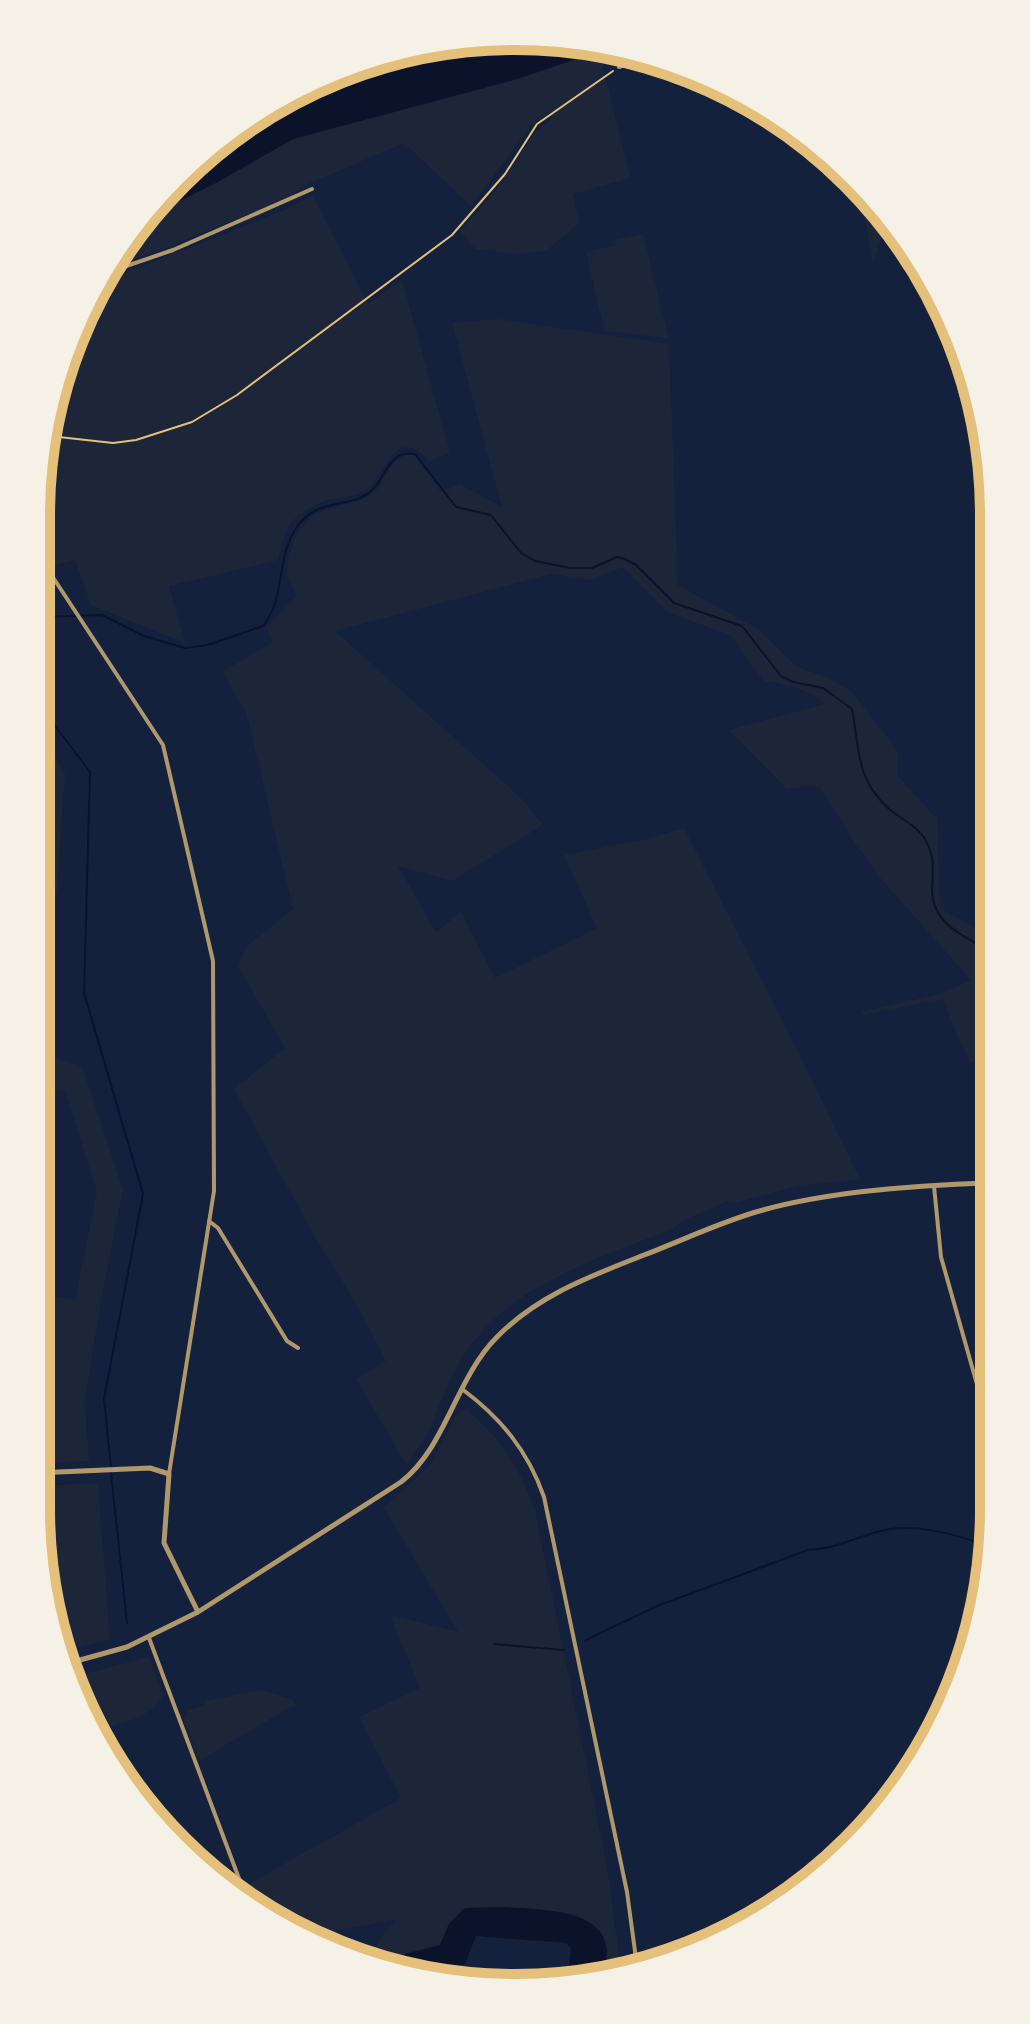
<svg xmlns="http://www.w3.org/2000/svg" width="1030" height="2024" viewBox="0 0 1030 2024" font-family="'Fira Sans',sans-serif">
	<rect width="100%" height="100%" fill="#14213d"/>
	<!-- green -->
	<path fill="#1d2539" d="M600,51L626,58L602,63L630,178L573,194L579,223L546,251L512,254L475,249L460,231L498,188L535,132L553,118L550,111L530,127L471,206L404,143L306,185L289,197L166,248L113,267L155,213L216,182L293,139L517,79Z
		M859,188C888,217 887,225 873,262Z
		M313,196L368,304L402,280L450,453L429,461C394,423 388,473 367,489C357,497 344,497 332,499C319,501 298,514 290,524C284,533 281,549 278,560L169,586L185,643L91,605L75,560L54,565L37,538V484L85,304L102,282L285,210Z
		M643,234L669,339L604,330L586,252L616,245L615,240Z
		M498,319L669,344L678,585L759,630L796,666L830,679L852,692L897,750L898,776L937,819L939,892L944,910L989,937L987,874L991,878L992,1053L971,1063L958,1038L943,999L863,1015L861,1012L940,994L971,980L882,880L856,845L821,788L810,786L787,789L729,730L825,704C809,690 785,683 764,681L730,635L667,612L623,567L591,580L551,574L335,631L520,797L543,825L452,881L398,866L436,932L461,912L495,978L597,928L564,855L647,839L684,828L800,1056L860,1179L798,1186L738,1202L728,1201L684,1220L672,1229C601,1258 519,1281 471,1345C451,1371 441,1403 428,1433C422,1444 414,1454 406,1464L356,1379L386,1361L357,1305L312,1232L234,1089L285,1048L238,966L247,946L293,909L246,712L222,672L273,642L266,627L297,596L286,574C289,560 291,543 299,531C316,502 348,510 371,495C388,484 388,452 414,455L441,492L460,484L502,507L452,323Z
		M37,729L65,773L57,891L37,914Z
		M37,957L49,1056L82,1066L123,1190L98,1317L85,1403L89,1461L36,1463V1296L75,1299L97,1192L65,1090L36,1094Z
		M466,1409C503,1441 518,1465 535,1510L607,1866L621,1971L604,1976L607,1947L577,1914L504,1907L464,1908L449,1924L440,1945L405,1954L394,1967L368,1957L396,1919L317,1935L257,1911L247,1885L401,1798L359,1717L420,1688L390,1615L458,1632L384,1508L430,1465L456,1416Z
		M98,1483L110,1640L60,1651L46,1571V1563L57,1542L40,1532L36,1486Z
		M148,1657L163,1694C154,1718 120,1724 97,1730L70,1678Z
		M261,1690L294,1700L296,1707H291L200,1760L184,1721L188,1710L203,1706L206,1701Z"/>
	<!-- water -->
	<path fill="#0b132b" d="M546,37L600,51L517,79L293,139L216,183L155,213L199,155L361,62Z
		M504,1907C535,1910 604,1907 607,1950C607,1958 605,1968 604,1976L577,1984H567L571,1949L566,1943L476,1936L465,1964L416,1977L394,1967L405,1954L440,1945L449,1924L465,1908Z"/>
	<g fill="none" stroke-linecap="round" stroke-linejoin="round">
		<!-- stream -->
		<path stroke="#0b132b" stroke-width="2" d="M37,617L102,615L144,636L185,648L208,645L263,626C286,599 276,555 297,527C320,495 352,510 372,490C387,476 389,449 415,454L456,507L491,515L521,553L535,561L570,568H592L617,557L625,559L636,565L674,603L742,626L781,676L793,682L823,688L852,709C860,750 855,778 889,809C901,819 919,827 926,841C935,858 933,870 932,888C931,923 964,937 991,951
			M37,702L90,772L84,993L143,1194L104,1399L111,1467
			M111,1473L127,1623
			M586,1640L657,1606L808,1550C834,1549 855,1538 880,1531C915,1522 958,1535 991,1547
			M494,1644L564,1650"/>
		<!-- path -->
		<path stroke="#e5c07b" stroke-width="2" d="M50,436L113,443L136,440L192,422L237,395L452,235L505,174L537,124L613,71"/>
		<!-- minor -->
		<path stroke="#b1986c" stroke-width="4" d="M619,67L637,61
			M109,272L173,250L312,189
			M37,553L163,745L213,961L214,1191L169,1474
			M934,1186L941,1257L993,1441
			M209,1221L218,1228L287,1341L298,1348
			M462,1389C501,1418 528,1451 544,1497L627,1892L637,1966
			M149,1638L250,1908"/>
		<!-- tertiary -->
		<path stroke="#b1986c" stroke-width="5" d="M36,1473L150,1468L169,1474L164,1543L198,1612
			M62,1665L127,1647L198,1612L401,1482C447,1446 455,1379 497,1337C538,1295 591,1276 644,1255C684,1240 722,1221 763,1210C831,1191 921,1185 992,1183"/>
	</g>
	<!-- crop -->
	<path d="M0 0H1030V2024H0ZM515 50H515A465 465 0 0 1 980 515V1509A465 465 0 0 1 515 1974H515A465 465 0 0 1 50 1509V515A465 465 0 0 1 515 50Z" fill="#f6f1e7" fill-rule="evenodd"/>
	<path fill="none" stroke="#e5c07b" stroke-width="10" d="M515 50H515A465 465 0 0 1 980 515V1509A465 465 0 0 1 515 1974H515A465 465 0 0 1 50 1509V515A465 465 0 0 1 515 50Z"/>
</svg>
